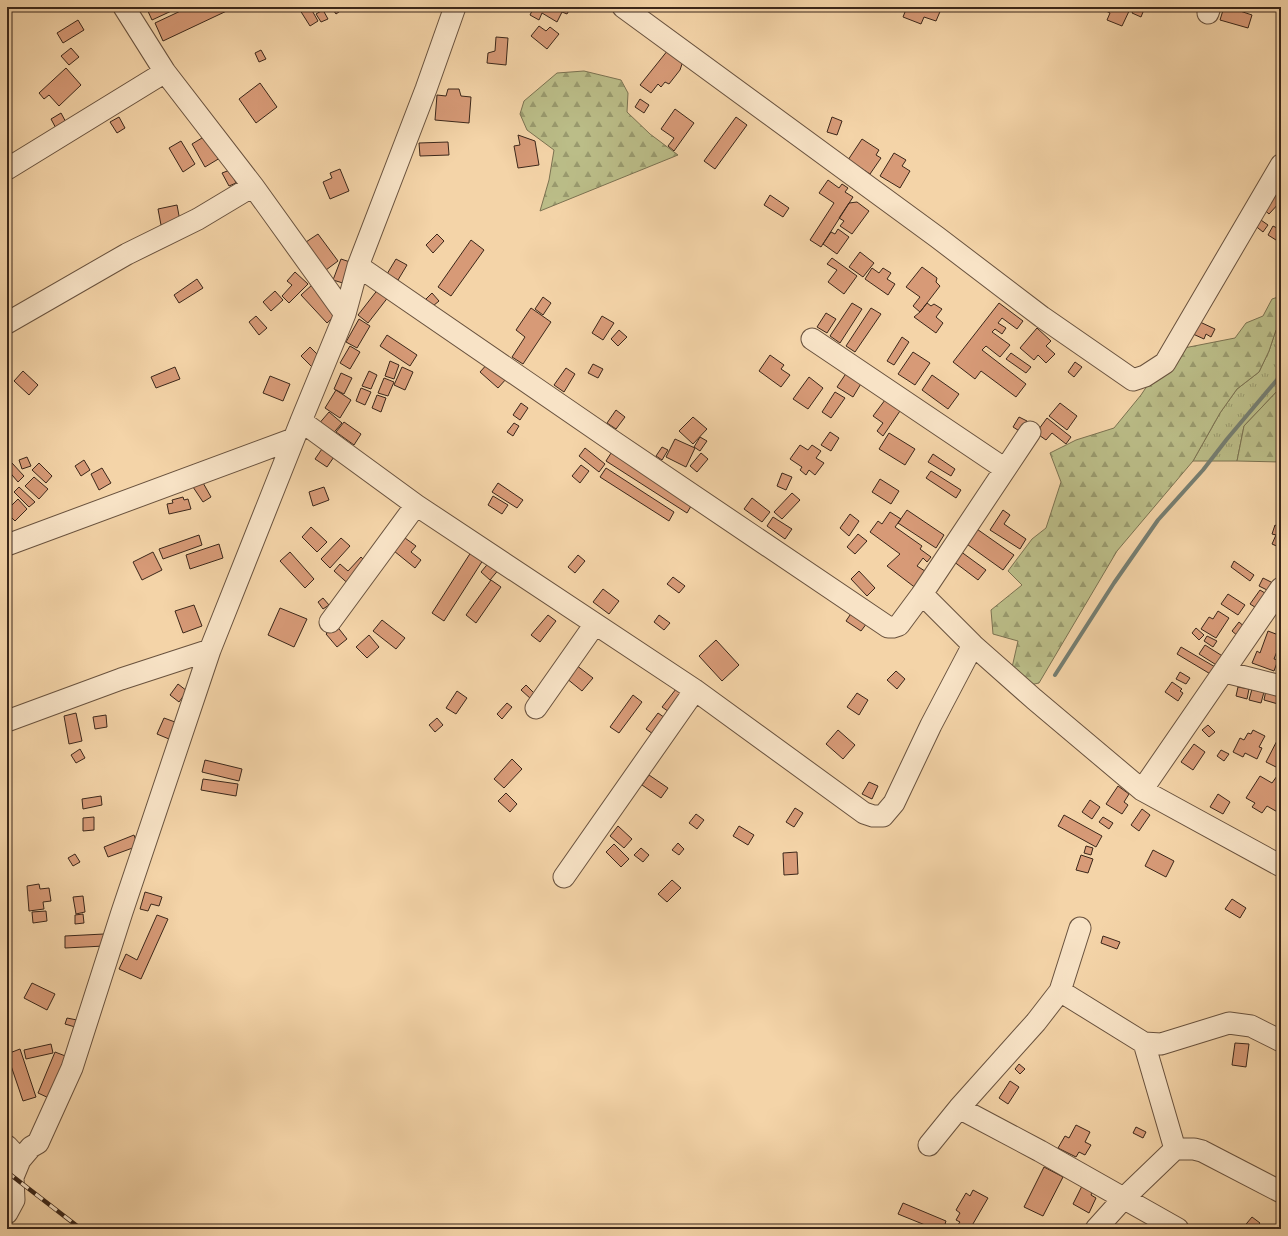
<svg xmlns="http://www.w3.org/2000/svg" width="1288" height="1236" viewBox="0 0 1288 1236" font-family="'IM FELL French Canon',serif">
	<defs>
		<pattern id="grass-tufts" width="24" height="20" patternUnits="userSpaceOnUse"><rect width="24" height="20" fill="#bbbd88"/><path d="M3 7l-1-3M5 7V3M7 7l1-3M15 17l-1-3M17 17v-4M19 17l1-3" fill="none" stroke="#999a6e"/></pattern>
		<pattern id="forest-firs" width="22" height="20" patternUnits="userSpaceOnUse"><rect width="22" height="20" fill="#bbbd88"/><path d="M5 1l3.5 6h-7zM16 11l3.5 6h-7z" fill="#999a6e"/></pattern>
	</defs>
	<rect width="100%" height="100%" fill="#f4d4a8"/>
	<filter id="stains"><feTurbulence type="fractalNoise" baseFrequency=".005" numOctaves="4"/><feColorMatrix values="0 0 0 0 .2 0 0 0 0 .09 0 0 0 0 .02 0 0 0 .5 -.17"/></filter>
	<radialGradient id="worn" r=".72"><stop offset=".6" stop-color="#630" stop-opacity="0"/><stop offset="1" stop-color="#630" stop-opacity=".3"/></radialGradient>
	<!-- grass -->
	<path fill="url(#grass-tufts)" stroke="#7b7251" d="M1281,329V387L1244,426L1237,461H1193L1220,413L1237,389L1259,372L1269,351L1276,330Z"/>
	<!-- forest -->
	<path fill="url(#forest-firs)" stroke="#7b7251" d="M584,71L621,80L628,93L627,112L650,134L678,155L540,211L549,180L554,150L527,130L520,114L524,101L557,73Z
		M1281,296V329L1276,330L1269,351L1259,372L1237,389L1220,413L1193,461L1117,551L1039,683L1030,685L1011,672L1018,641L993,634L991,610L1022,585L1008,571L1032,539L1046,528L1061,482L1050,453L1076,440L1114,428L1141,395L1149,383L1184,348L1235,338L1246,323L1263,316L1272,299Z
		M1281,387V462L1237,461L1244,426Z"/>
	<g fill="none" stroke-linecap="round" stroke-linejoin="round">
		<!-- stream -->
		<path stroke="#757e72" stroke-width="4" d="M1055,675L1114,583L1158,520L1203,470L1227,439L1281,375"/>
	</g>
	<!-- building -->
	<path fill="#d79a77" stroke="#3b271a" d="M146,7H180L152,20Z
		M189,7H233V8L163,41L155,23Z
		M298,7H310L318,21L310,26Z
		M331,7H346L336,14Z
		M534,7H571L567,14L562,12L557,22L542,13L539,20L530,15Z
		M907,7H942L936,21L924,17L921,24L903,17Z
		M1103,7H1131L1122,26L1107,20L1110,13L1102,9Z
		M1135,7H1145L1141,17L1132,13Z
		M1224,7H1240V11L1252,15L1248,28L1220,20Z
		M323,10L328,19L321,22L316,14Z
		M78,20L84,30L63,43L57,33Z
		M539,26L546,31L550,27L559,34L547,49L531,36Z
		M496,37L508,38L506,65L487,63L488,53L495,51Z
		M71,48L79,57L69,65L61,56Z
		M261,50L266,59L259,62L255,53Z
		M668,50L683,61L680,70L669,84L665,82L661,87L658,84L651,93L640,85Z
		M66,68L81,85L59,106L49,95L44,99L39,93Z
		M260,83L277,107L256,123L239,99Z
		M448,89H459L461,96L471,97L469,123L435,120L437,95L446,96Z
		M640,99L649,105L644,113L635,107Z
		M675,109L694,123L674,151L668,146L674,138L661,129Z
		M61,113L68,126L58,132L51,119Z
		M119,117L125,128L117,133L110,122Z
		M736,117L747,125L715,169L704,161Z
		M832,117L842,121L837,135L827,132Z
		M207,135L220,158L205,167L192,144Z
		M518,135L535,141L539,165L518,168L514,146L520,145Z
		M862,139L879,150L876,155L881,158L870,174L848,160Z
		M181,141L195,164L183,172L169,148Z
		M448,142L449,155L420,156L419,143Z
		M894,153L906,160L902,166L910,171L900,188L880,176Z
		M340,169L349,191L330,199L323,182L332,178L330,173Z
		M230,170L236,183L229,186L222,173Z
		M828,180L839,188L842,184L848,188L845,192L853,197L821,247L810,240L834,203L819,193Z
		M1278,186L1281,189V201L1269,214L1260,206Z
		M770,195L789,208L783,217L764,205Z
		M857,202L869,211L852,234L840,226L844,221L839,218L849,203Z
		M177,205L180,221L161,225L158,209Z
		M1258,218L1268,225L1263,232L1253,224Z
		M1273,226L1281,230L1276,240L1268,235Z
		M838,229L849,237L837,254L823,244L831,232L835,234Z
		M318,234L338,261L326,270L306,242Z
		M437,234L444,241L433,253L426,245Z
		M471,240L484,250L451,296L438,287Z
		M860,252L874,263L863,277L849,267Z
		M832,258L857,276L844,294L828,282L837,270L827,264Z
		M341,259L353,263L346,284L333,280Z
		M396,259L407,265L398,280L387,274Z
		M922,267L937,278L936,282L940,286L920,312L913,306L920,297L906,287Z
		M872,268L879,273L883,268L891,273L887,279L895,284L888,295L865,279Z
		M295,272L308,284L289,303L282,296L292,285L287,281Z
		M197,279L203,288L179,303L174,295Z
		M313,284L339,312L327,323L301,295Z
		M379,288L389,296L368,323L358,315Z
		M275,291L283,300L271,311L263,302Z
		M432,293L439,301L433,306L426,299Z
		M543,297L551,303L543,315L535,309Z
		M852,303L862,309L840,343L830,336Z
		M927,303L931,306L934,304L942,309L936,317L943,323L936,333L914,317L920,312Z
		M999,303L1023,321L1017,329L1002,318L998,323L1006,328L1002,334L995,329L992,332L1010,345L1000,357L986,346L982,350L1026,384L1016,397L981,371L975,379L953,362Z
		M531,308L551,322L523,364L512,357L525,337L516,330Z
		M871,308L881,314L855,352L846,346Z
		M826,313L836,319L827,333L817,327Z
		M256,316L267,328L259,335L249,322Z
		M602,316L614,323L603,340L592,333Z
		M359,319L370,326L357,348L346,342Z
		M1200,322L1215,329L1211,337L1206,334L1204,339L1193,334Z
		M1037,328L1051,341L1046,346L1055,354L1046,363L1038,355L1034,360L1020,348Z
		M619,330L627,337L618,346L611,339Z
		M387,335L417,355L410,366L380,346Z
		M902,337L909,342L894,365L887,361Z
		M350,346L360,352L350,369L340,363Z
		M310,347L322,359L313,368L301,356Z
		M913,352L930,363L915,385L898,374Z
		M1011,353L1031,367L1026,373L1006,359Z
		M770,355L784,365L781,369L790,375L781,387L759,371Z
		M390,361L399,365L394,379L385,376Z
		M489,362L507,378L498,388L480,372Z
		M1075,362L1082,367L1074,377L1068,372Z
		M593,364L603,369L598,378L588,373Z
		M175,367L180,379L156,388L151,377Z
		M402,367L413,372L405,390L394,385Z
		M566,368L575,374L564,392L554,385Z
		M23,371L38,385L29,395L14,381Z
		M369,371L377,375L371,389L362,386Z
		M847,372L862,382L853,397L837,387Z
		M341,373L352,378L344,394L334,389Z
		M932,375L959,394L948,409L922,390Z
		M270,376L290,384L283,401L263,393Z
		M809,377L823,388L808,409L793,399Z
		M384,378L394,382L388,396L378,393Z
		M361,388L371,392L365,405L356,401Z
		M336,390L351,400L340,418L325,408Z
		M835,392L845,398L831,418L822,412Z
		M377,395L386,398L381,412L372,408Z
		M885,400L900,411L883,436L877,431L883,423L873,416Z
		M521,403L528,408L520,420L513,415Z
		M1060,403L1077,416L1067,430L1049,416Z
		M616,410L625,417L616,429L607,423Z
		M329,412L342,423L330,437L317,426Z
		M693,417L707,429L693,444L679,431Z
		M1019,417L1027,421L1021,432L1013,427Z
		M1047,418L1071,437L1066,444L1052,433L1046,440L1036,433Z
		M344,422L361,434L354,445L336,432Z
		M514,423L519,426L513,436L507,432Z
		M830,432L839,438L831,451L821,445Z
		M889,433L915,449L905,465L879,449Z
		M700,437L707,441L700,451L694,447Z
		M675,439L695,448L686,467L666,457Z
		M800,445L808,450L812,445L821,451L816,458L824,463L815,475L809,470L806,475L800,470L802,467L790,459Z
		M324,446L336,454L327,467L315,459Z
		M662,447L668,450L662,460L656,456Z
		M585,448L605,464L599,472L579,456Z
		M613,450L694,501L687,513L606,461Z
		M701,453L708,459L697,472L690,466Z
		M933,454L955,469L951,476L928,462Z
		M27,457L31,466L22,469L19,460Z
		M84,460L90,470L81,476L75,466Z
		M12,463L24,476L18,482L7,469V468Z
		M39,463L52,476L46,483L32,470Z
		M581,465L589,471L580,483L572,476Z
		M102,468L111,483L99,490L91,474Z
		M606,468L674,512L669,521L600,477Z
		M931,471L961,490L956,498L926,478Z
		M782,473L792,477L786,490L777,486Z
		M34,477L48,489L39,499L25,486Z
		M880,479L899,491L891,504L872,492Z
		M202,481L211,497L203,502L193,487Z
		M498,483L523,500L517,508L492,492Z
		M19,487L35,502L29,507L14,492Z
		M324,487L329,500L313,506L309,492Z
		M792,493L800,500L782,519L774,512Z
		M493,496L508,505L502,514L488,505Z
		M183,497L184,500L188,499L191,509L169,514L167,504L173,503L172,500Z
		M752,498L770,512L762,522L744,509Z
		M18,499L27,509L15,521L7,513V510Z
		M907,510L944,535L936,548L898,523Z
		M1003,510L1010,515L1004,524L1026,539L1020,549L990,530Z
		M890,512L901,519L895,527L922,546L920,549L931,557L927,562L923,558L917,566L928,573L917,589L887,566L900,554L870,532L878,521L882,524Z
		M850,514L859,521L849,536L840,528Z
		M773,517L792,529L785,539L767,526Z
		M1275,525L1281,528V548L1272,544L1276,535L1272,534Z
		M311,527L327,542L317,552L302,537Z
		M974,527L1014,555L1003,570L964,542Z
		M858,534L867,541L855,554L847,547Z
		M199,535L202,545L163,559L159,549Z
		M341,538L350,546L330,568L321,559Z
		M405,538L416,546L411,552L421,560L415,568L394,551Z
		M219,544L223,558L190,569L186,555Z
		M473,549L485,557L444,621L432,613Z
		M960,551L986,570L978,580L953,561Z
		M153,552L162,570L142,580L133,562Z
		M290,552L314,579L305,588L280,561Z
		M578,555L585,561L575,573L568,567Z
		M361,557L370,566L352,587L334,571L340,564L348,571Z
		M491,560L500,568L490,580L481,572Z
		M1234,561L1254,575L1250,581L1231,567Z
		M859,571L875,588L867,596L851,579Z
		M673,577L685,586L679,593L667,584Z
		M1263,578L1275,584L1271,592L1259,586Z
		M491,580L501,587L476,623L466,615Z
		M603,589L619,601L609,614L593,602Z
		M1260,590L1268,595L1258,609L1250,604Z
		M1228,594L1245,605L1238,615L1221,604Z
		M323,598L329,605L323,609L318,602Z
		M194,605L202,626L183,633L175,611Z
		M280,608L307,619L294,647L268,635Z
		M854,609L870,619L861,631L846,621Z
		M1218,611L1229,618L1216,638L1201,629L1209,617L1213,619Z
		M548,615L556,621L540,642L531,635Z
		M659,615L670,623L664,630L654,622Z
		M382,620L405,638L396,649L373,631Z
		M1239,622L1246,628L1239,637L1232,631Z
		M336,625L347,639L337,647L326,634Z
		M1196,628L1204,635L1199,640L1192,633Z
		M1268,631L1281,636V641L1274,659L1278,660L1274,671L1252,663L1257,651L1260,653Z
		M369,635L379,647L367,658L356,647Z
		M1207,636L1217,641L1213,647L1204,641Z
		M716,640L739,665L722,681L699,656Z
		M1205,645L1224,657L1218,666L1199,654Z
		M1181,647L1222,671L1217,678L1177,654Z
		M576,665L593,678L582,691L566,678Z
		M896,671L905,679L897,689L887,680Z
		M1180,672L1190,678L1186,684L1176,679Z
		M1172,682L1182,689L1180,691L1183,693L1178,701L1165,692Z
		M178,684L187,691L179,702L170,695Z
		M526,685L535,694L531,699L521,690Z
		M1238,687L1249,689L1247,699L1236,696Z
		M676,689L686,696L672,714L662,707Z
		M1252,689L1264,692L1261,703L1249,700Z
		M1266,690L1281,694L1278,704L1264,700Z
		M457,691L467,698L456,714L446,708Z
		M857,693L868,700L859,715L847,707Z
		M633,695L642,702L619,733L610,727Z
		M507,703L512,707L502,719L497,714Z
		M76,713L82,741L69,744L64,716Z
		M658,713L668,720L656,736L646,729Z
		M106,715L107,727L95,729L93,717Z
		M164,718L175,722L169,739L157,734Z
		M437,718L443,725L435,732L429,725Z
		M1208,725L1215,732L1209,737L1202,730Z
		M838,730L855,745L843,759L826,744Z
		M1253,730L1265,736L1259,747L1262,748L1257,759L1245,753L1243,757L1233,752L1240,738L1244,740L1248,733L1251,734Z
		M1281,733V768L1280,769L1266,762Z
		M1194,744L1205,752L1193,770L1181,762Z
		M80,749L85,758L76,763L71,755Z
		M1221,750L1229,754L1224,761L1217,756Z
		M512,759L522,769L504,788L494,779Z
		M205,760L242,769L239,781L202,772Z
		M649,775L668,788L661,798L642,785Z
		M1260,776L1272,783L1277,776L1281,778V814L1267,806L1262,813L1252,807L1255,803L1246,798Z
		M203,779L238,784L236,796L201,790Z
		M869,782L878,786L872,799L862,794Z
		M1118,786L1129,794L1124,802L1128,805L1122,814L1106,804Z
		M506,793L517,804L510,812L498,801Z
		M1218,794L1230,802L1223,814L1210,807Z
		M101,796L102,805L83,809L82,799Z
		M1090,800L1100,807L1092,819L1082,812Z
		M795,808L803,813L794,827L786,822Z
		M1142,809L1150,815L1139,831L1131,825Z
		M696,814L704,820L697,829L689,823Z
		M1064,815L1102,836L1096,847L1058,826Z
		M94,817V830L83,831V818Z
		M1103,817L1113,823L1109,829L1099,822Z
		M618,826L632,839L624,848L610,836Z
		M739,826L754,835L748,845L733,836Z
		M134,835L138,846L108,857L104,847Z
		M678,843L684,849L679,855L672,850Z
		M614,844L629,859L621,867L606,852Z
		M1086,846L1093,848L1091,855L1084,853Z
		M641,848L649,855L643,862L634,855Z
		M1153,850L1174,861L1166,877L1145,866Z
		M797,852L798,874L784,875L783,853Z
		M75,854L80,862L73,866L68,858Z
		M1081,855L1093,859L1088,873L1076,870Z
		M672,880L681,888L667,902L658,894Z
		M39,884L40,889L49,888L51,901L43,902L44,909L29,911L27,886Z
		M145,892L162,897L159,906L151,904L148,911L140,909Z
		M83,896L85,912L76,914L73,897Z
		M1232,899L1246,908L1240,918L1225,909Z
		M46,911L47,921L33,923L32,912Z
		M83,914L84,923L75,924V915Z
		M157,915L168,919L141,979L119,969L126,954L137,960Z
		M104,934V946L65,948V936Z
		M1103,936L1120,942L1117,949L1101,943Z
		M32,983L55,994L47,1010L24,998Z
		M67,1018L77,1020L75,1027L65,1024Z
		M1235,1043L1249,1044L1246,1067L1232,1065Z
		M51,1044L53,1053L26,1059L24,1050Z
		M20,1049L36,1097L23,1101L7,1054Z
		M55,1052L68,1057L51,1099L38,1093Z
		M1019,1064L1025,1069L1020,1074L1015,1069Z
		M1010,1081L1019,1087L1008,1104L999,1098Z
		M1076,1125L1090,1132L1085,1142L1091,1145L1085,1155L1079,1152L1076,1157L1058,1148L1065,1136L1069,1138Z
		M1136,1127L1146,1132L1143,1138L1133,1133Z
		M1044,1167L1063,1177L1043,1216L1024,1207Z
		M1082,1186L1093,1191L1091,1195L1096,1198L1089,1213L1073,1204Z
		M973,1190L988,1198L970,1229H962L957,1226L960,1222L956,1220L960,1213L956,1210L966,1193L970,1196Z
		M903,1203L946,1221L945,1224L954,1227V1229H935L898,1214Z
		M1252,1217L1260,1223L1255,1229H1242Z"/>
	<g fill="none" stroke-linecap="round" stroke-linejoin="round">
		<defs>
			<path id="minor" d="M124,7L165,72L253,186L345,314
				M623,7L937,237L1042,317L1133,380L1145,376L1165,363L1281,165
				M1208,13L1210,7
				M7,169L165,72
				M358,266L617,444L888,627H893L899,625L922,594L1030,432
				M7,323L127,254L198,219L253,186
				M812,339L1005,469
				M301,421L416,505L695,690L864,813L873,816H883L894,803L931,725L973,645
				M7,545L293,439
				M922,594L973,645L1034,699L1142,790L1281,866
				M330,622L416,505
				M1225,672L1281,686
				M536,708L595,624
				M7,721L121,679L210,650
				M1142,790L1281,588
				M564,877L695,690
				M1060,991L1144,1043L1161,1044L1229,1023L1251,1026L1281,1041
				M1144,1043L1175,1149
				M959,1108L1040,1151L1178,1229
				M929,1145L959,1108L1036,1022L1060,991L1080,928
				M7,1146L20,1160
				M7,1213L14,1200L13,1177L20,1160L31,1147L38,1143L72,1068L122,912L210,650L301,421L345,314L358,266L426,89L455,7
				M1096,1229L1123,1199L1175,1149H1194L1202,1151L1281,1192"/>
		</defs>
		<!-- minor casing -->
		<use href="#minor" stroke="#69523e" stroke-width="23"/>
		<!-- minor -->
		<use href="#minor" stroke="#f8e3c6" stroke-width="21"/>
		<defs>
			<path id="rail" d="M7,1172L81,1229"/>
		</defs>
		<!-- rail casing -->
		<use href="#rail" stroke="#3b271a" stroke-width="4.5"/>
		<!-- rail -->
		<use href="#rail" stroke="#f8e3c6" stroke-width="3" stroke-dasharray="9" stroke-linecap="butt"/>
	</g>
	<!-- margin -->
	<rect width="1288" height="1236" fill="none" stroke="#f4d4a8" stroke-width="24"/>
	<rect x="8" y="8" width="1272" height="1220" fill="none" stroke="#3b271a" stroke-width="2"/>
	<rect x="12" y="12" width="1264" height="1212" fill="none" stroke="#3b271a"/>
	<rect width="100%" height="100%" filter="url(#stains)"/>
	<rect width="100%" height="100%" fill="url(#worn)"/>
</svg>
